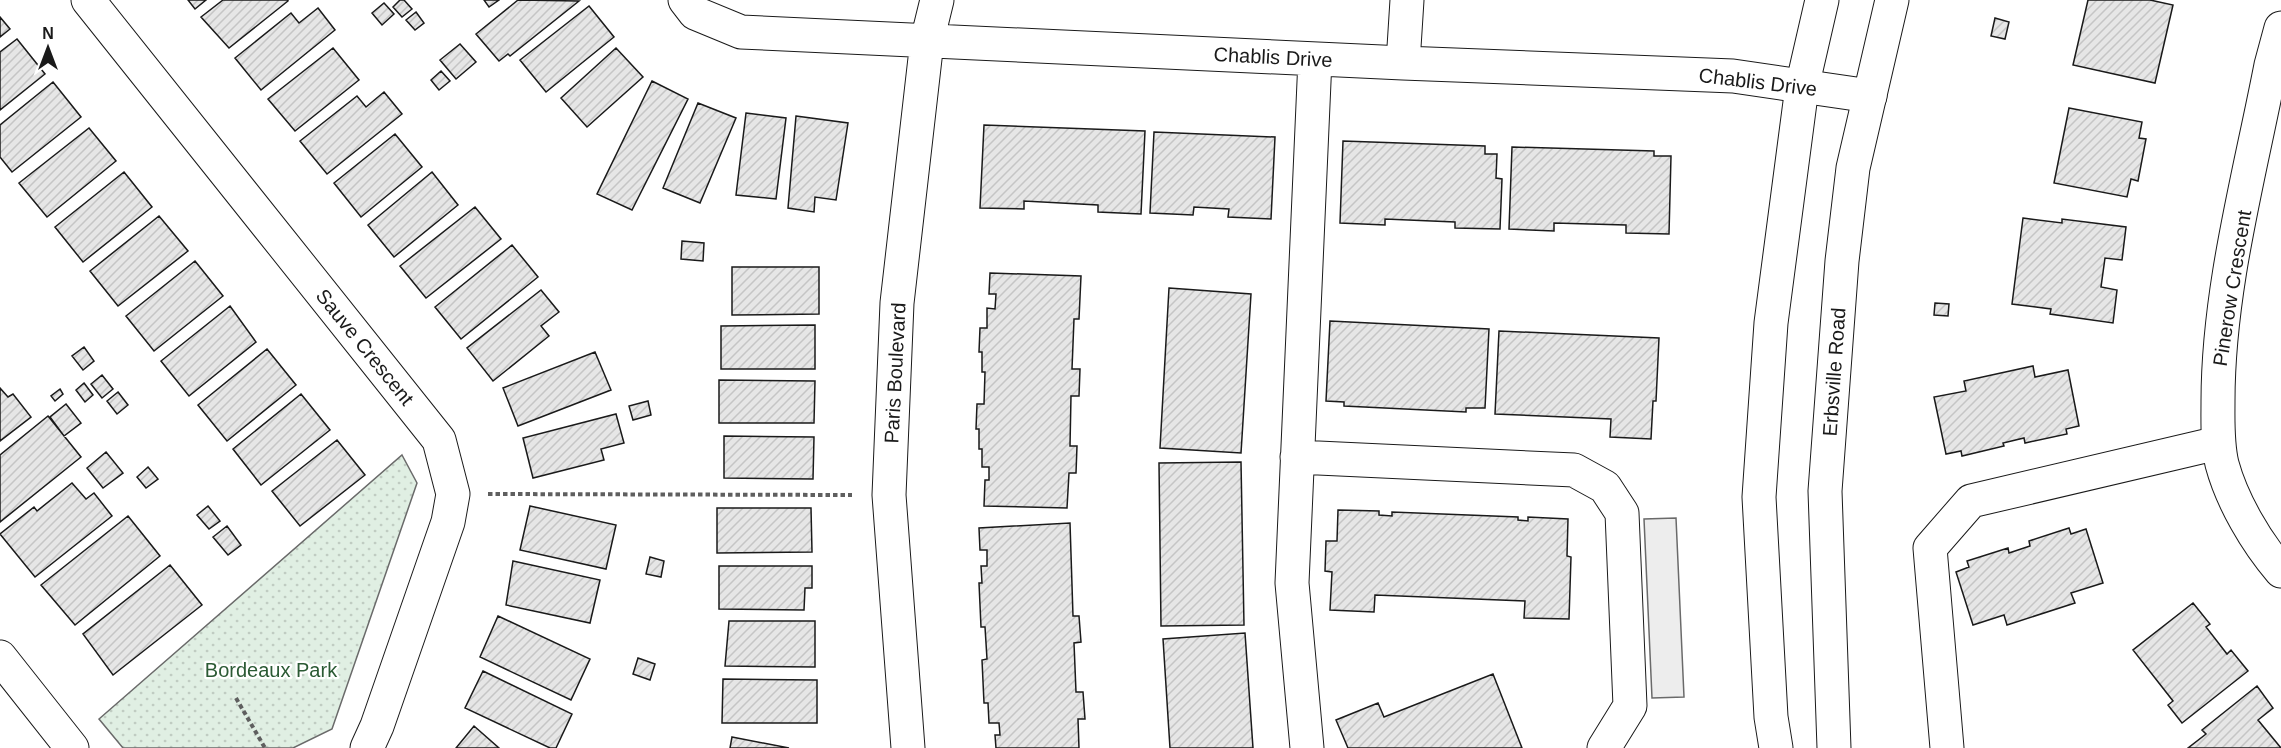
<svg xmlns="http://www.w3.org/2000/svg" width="2281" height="748" viewBox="0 0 2281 748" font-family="Arial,sans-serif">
	<defs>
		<pattern id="green-dots" width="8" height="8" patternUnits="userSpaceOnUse" patternTransform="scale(1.5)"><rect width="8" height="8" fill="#e0efe3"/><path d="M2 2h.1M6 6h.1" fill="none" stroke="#c0ccc2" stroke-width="1.8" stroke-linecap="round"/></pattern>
		<pattern id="building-hatch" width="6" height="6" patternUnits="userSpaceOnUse" patternTransform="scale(1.5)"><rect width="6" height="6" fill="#e6e6e6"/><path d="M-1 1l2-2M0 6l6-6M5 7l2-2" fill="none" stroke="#c5c5c5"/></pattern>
	</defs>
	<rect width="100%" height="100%" fill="#fff"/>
	<!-- green -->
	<path fill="url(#green-dots)" stroke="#6a6a6a" stroke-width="1.5" d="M402,455L417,483L332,729L293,748H123L99,719Z"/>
	<!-- parking -->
	<path fill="#ededed" stroke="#6a6a6a" stroke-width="1.5" d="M1676,518L1684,697L1652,698L1644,519Z"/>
	<!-- building -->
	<path fill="url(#building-hatch)" stroke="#1a1a1a" stroke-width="1.5" d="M188,0H206L195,9Z
		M223,0H288V1L229,48L201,17Z
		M400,0H404L412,9L402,17L393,7Z
		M484,0H499L489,7Z
		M518,0L579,1L510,56L508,54L499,61L476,34Z
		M2088,0H2150L2173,5L2155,83L2073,65Z
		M384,3L394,14L382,25L372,13Z
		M589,6L614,37L546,92L520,60Z
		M318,8L335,30L261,90L235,58L291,13L299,23Z
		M416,12L424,23L415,30L406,20Z
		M0,17L10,29L0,37Z
		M1995,18L2009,22L2005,39L1991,36Z
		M17,39L45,74L0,110V52Z
		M460,44L476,62L456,79L440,60Z
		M333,48L359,80L295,131L268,99Z
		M616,48L643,77L587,127L561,98Z
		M441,71L450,81L439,90L431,80Z
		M652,81L688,99L632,210L597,194Z
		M53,82L81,117L12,172L0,157V125Z
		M384,92L402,114L327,174L300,141L357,96L366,107Z
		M698,103L736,118L700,203L663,188Z
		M2069,108L2142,122L2139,138L2146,139L2138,181L2131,179L2127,197L2054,183Z
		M746,113L786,118L776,199L736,195Z
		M796,116L848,123L836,200L815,197L814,212L788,208Z
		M984,125L1145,131L1141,214L1098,212V205L1024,201V209L980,208Z
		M89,128L116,161L47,217L19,183Z
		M1154,132L1275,137L1271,219L1228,217L1229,209L1194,207L1193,215L1150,213Z
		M395,134L422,167L361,217L334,183Z
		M1343,141L1485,146V154H1497L1496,178L1502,179L1500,229L1455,228V222L1385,219V225L1340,223Z
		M1512,147L1654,151V156H1671L1669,234L1626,233V225L1554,223V231L1509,229Z
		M124,172L152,207L83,262L55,227Z
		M432,172L458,205L394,257L368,225Z
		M475,207L501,239L426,298L400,266Z
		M159,216L188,251L118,306L90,271Z
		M2023,218L2062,223V219L2126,227L2122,260L2105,258L2101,287L2117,290L2113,323L2050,314L2051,309L2012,304Z
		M682,241L704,243L703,261L681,259Z
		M512,245L538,277L461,339L435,307Z
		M195,261L223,296L154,351L126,316Z
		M732,267H819V314L732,315Z
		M990,273L1081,276L1079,319H1074L1072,369H1080L1079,396H1071L1070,446H1077L1076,473H1069L1067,508L984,506L985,480H989V467H982V449H979V429H976L977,404H984L985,372H982V352H979L980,328H987V308L995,309L996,294H989Z
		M1169,288L1251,294L1241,453L1160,448Z
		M541,290L559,312L541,326L549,336L493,381L467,348Z
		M1935,303L1949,304L1948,316L1934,315Z
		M230,306L256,342L189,396L161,361Z
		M1330,321L1489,329L1485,408H1466V412L1344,406V402L1326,401Z
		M815,325V369H721V326Z
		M1499,331L1659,338L1656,401H1653L1651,439L1610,437L1611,419L1495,414Z
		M84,347L94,361L83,370L72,356Z
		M267,349L296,385L227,441L198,405Z
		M595,352L611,390L518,426L503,388Z
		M2033,366L2035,377L2068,370L2079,426L2066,429L2067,434L2025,443L2024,438L2003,443L2004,446L1962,456L1961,451L1946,454L1934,397L1966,391L1964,381Z
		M102,375L113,389L102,398L91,384Z
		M719,380L815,381L814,423H719Z
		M84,383L93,395L85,402L76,390Z
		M0,388L8,397L13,394L31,417L0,441Z
		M60,389L63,394L55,401L51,396Z
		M118,392L128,405L117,414L107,401Z
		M301,394L330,430L261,485L233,449Z
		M648,401L651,415L633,420L629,406Z
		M66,404L81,423L64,436L50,417Z
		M616,414L624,443L601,449L604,460L533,478L523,438Z
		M48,416L81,457L0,522V455Z
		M724,436L814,437L813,479L724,478Z
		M337,440L365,475L300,526L272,491Z
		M106,452L123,473L103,488L87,468Z
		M1241,462L1244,625L1161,626L1159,463Z
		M148,467L158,479L146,488L137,477Z
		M72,483L86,499L94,493L112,516L35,577L0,534L34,507L37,511Z
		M208,506L220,521L209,529L197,515Z
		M530,506L616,525L606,569L520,550Z
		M717,508H811L812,552L717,553Z
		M1338,510L1379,511V515L1392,516V512L1518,517V520L1528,521V517L1568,519L1567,556L1571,557L1569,619L1524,618L1525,601L1375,595L1374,612L1330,610L1332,572L1325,571L1326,541H1337Z
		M128,516L160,556L75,625L41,585Z
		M1070,523L1073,616H1079L1081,642L1074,643L1076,692H1083L1085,719H1078L1079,748H996L995,735H1000L999,723H989L988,703H984L982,660L987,659L985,627H981L979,583H982L981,566H987V550H980L979,528Z
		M227,526L241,545L228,555L213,537Z
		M2069,528L2071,534L2086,529L2103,583L2071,593L2075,603L2007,625L2004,615L1973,625L1956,572L1969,567L1967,561L2008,548L2009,553L2030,546L2029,541Z
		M650,557L664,561L661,577L646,574Z
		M513,561L600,580L590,623L506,605Z
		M170,565L202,605L113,675L83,634Z
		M719,566H812V588H805L804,610L719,609Z
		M2193,603L2210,624L2206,627L2227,654L2231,650L2248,671L2182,723L2168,705L2173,701L2133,650Z
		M498,616L590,659L571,700L480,657Z
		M729,621H815V667L725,666Z
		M1245,633L1253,748H1170L1163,639Z
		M638,658L655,664L650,680L633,674Z
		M483,671L572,714L556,748H550L465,708Z
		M1493,674L1522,748H1348L1336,720L1378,703L1384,717Z
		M723,679L817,680V723H722Z
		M2257,686L2273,708L2258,720L2281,748H2188L2206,734L2202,730Z
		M474,726L499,748H456Z
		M732,737L789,748H730Z"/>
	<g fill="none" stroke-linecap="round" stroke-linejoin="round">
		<defs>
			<path id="minor" d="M88,0L439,440L453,494L448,522L377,726L367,748
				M685,0L695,13L741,32L1403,63L1733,76L1870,96
				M2281,28L2271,65C2250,174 2218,289 2218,401C2218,422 2217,443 2222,464C2232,501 2256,542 2281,571
				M1403,63L1407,0
				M1297,457L1574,470L1605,487L1622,513L1630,706L1604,748
				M0,657L72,748
				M908,748L889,495L897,303L927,41L937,0
				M1307,748L1292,583L1315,59
				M1947,748L1930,548L1971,501L2218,443"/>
			<path id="major" d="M1776,748L1771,717L1759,497L1771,323L1802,87L1822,0
				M1834,748L1825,491L1842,261L1853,168L1892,0"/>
		</defs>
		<!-- minor casing -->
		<use href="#minor" stroke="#1a1a1a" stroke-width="35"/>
		<!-- major casing -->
		<use href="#major" stroke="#1a1a1a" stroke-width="35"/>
		<!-- path -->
		<path stroke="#5f5f5f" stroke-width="4" stroke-dasharray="4.5 3" stroke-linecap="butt" d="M488,494L852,495
			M236,698L265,748"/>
		<!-- minor -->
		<use href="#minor" stroke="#fff" stroke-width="33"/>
		<!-- major -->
		<use href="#major" stroke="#fff" stroke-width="33"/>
	</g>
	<g text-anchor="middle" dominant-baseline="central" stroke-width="4.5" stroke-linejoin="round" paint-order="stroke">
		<!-- street labels -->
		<g font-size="20" fill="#1a1a1a" stroke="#fff">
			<text transform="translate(1273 57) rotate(3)">Chablis Drive</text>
			<text transform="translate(1758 82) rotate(7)">Chablis Drive</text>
			<text transform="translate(2232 288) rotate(-81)">Pinerow Crescent</text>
			<text transform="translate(365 347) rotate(51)">Sauve Crescent</text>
			<text transform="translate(1834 372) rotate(-86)">Erbsville Road</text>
			<text transform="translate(895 373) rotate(-87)">Paris Boulevard</text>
		</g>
		<!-- park labels -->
		<g font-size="20" fill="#2b5a34" stroke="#fff">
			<text x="271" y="670">Bordeaux Park</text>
		</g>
	</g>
	<!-- north arrow -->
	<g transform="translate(48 48)" stroke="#ffffff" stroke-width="4.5" paint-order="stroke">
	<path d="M0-4.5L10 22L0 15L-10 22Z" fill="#1a1a1a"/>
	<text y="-9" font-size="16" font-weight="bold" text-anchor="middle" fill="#1a1a1a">N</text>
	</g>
</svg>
